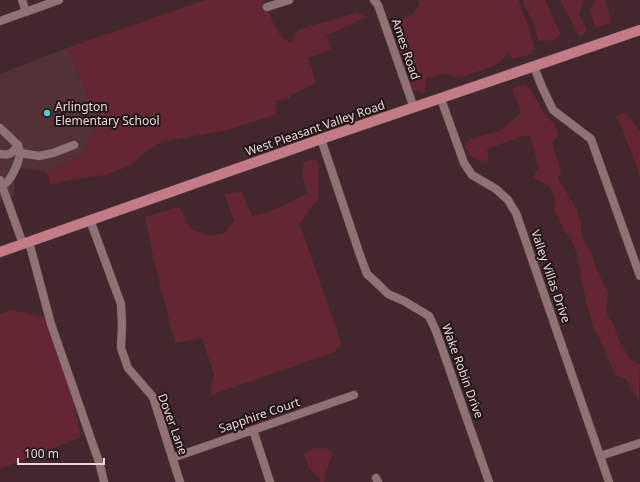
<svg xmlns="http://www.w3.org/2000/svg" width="640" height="482" viewBox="0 0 640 482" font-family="'Noto Sans',sans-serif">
	<rect width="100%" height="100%" fill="#42282c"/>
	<!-- built -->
	<path fill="#523237" d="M67,48L90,100L96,125L83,155L46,171L15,167L14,196L0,201V74Z"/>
	<!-- green -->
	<path fill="#632632" d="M205,0H264L274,25L282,38L291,43L299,29L356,13L367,17L326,36L332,49L308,58L316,83L291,95L289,98L275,101L277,114L228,130L161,142L143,154L131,165L106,175L75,179L51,185L46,171L83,155L96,125L90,100L67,48Z
		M417,0H518L530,31L534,48L532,54L513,59L507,54L499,62L491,67L459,78L445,74L426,78L425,92L421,93L413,90L396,39L399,20L414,14L420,3Z
		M524,0H545L560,33L558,38L552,41H538L534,24L524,4Z
		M560,0H583L579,15L587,30L580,37Z
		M596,0H605C607,8 611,15 611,23L595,27L590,10Z
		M525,84C534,92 537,102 543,111C549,121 556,122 558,135L552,144L561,171L558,179L573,203L577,211L581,225V233L584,241L593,256L596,268L608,293L606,312L614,325L619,341L631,360L640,364L639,402L626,379L617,376L609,361L599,337L594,329L587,306L577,254L570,237L564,230L554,209C555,205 555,203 555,199C553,183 543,185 533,177L535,172L539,168C535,157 534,146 530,136H523L487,149L489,162C474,160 472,159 464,146L470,139L502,130L521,113L512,88Z
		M625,112L640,131V175L617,116Z
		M312,159L317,161L319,168L318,200L311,207L299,224L305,239L341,343L335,352L211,395L210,389L214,375L202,338L175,343L154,261L145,217L179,207L191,229L210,236L225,233L234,220L224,194L242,192L252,216L267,213L297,199L307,192L302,174L304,162Z
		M10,310L28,313L43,316L54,346L74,404L81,437L0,469V314Z
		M313,449H327L333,452C331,462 323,472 325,482H320L319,478L309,469L307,461L303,454Z"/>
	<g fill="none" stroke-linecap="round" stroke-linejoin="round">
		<defs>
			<path id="minor" d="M22,0L26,12
				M374,0L378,5L414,108
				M267,7L289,0
				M0,21L59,0
				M534,67L542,87L553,110L591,139L640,276
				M441,99L464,163L472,175L496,189L508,200L516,213L609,482
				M0,128C5,133 14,140 18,146C24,154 13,175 8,181C6,184 3,185 0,187
				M321,139L361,258L367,274L379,285L388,294L404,301L429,316L436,331L489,482
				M21,153L39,156L53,153L74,145
				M0,154C9,156 13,153 18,145
				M0,180L23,244
				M90,220L121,304L122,324L121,348L128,368L153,397L180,482
				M29,242L51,324L100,465L104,482
				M253,430L270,482
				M600,456L640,443
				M172,458L354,395
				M376,478L378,482"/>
			<path id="major" d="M0,252L321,139L640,30"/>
		</defs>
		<!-- minor casing -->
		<use href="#minor" stroke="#5d474b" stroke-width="9"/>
		<!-- major casing -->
		<use href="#major" stroke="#5d474b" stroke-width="11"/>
		<!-- minor -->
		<use href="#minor" stroke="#907175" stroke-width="8"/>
		<!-- major -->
		<use href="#major" stroke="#c37c87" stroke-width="10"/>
	</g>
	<!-- markers -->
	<circle fill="#54cdc7" stroke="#211516" stroke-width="1.5" cx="47" cy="113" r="4"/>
	<g text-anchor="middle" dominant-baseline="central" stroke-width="4" stroke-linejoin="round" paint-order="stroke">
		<!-- street labels -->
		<g font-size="12" fill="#e7d6d8" stroke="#211516">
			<text transform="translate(406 49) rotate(71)">Ames Road</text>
			<text transform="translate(315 128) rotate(-19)">West Pleasant Valley Road</text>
			<text transform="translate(551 276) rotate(71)">Valley Villas Drive</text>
			<text transform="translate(463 371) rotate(70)">Wake Robin Drive</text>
			<text transform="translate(259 415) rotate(-19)">Sapphire Court</text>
			<text transform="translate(173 424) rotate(70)">Dover Lane</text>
		</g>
		<!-- poi labels -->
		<g font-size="12" fill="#e7d6d8" stroke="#211516" text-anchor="start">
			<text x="55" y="106">Arlington<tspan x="55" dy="14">Elementary School</tspan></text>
		</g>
	</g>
	<!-- scale -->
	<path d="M18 458v6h86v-6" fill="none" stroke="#e7d6d8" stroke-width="2"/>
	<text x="24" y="458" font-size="12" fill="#e7d6d8" stroke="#211516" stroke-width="3" paint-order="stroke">100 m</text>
</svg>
